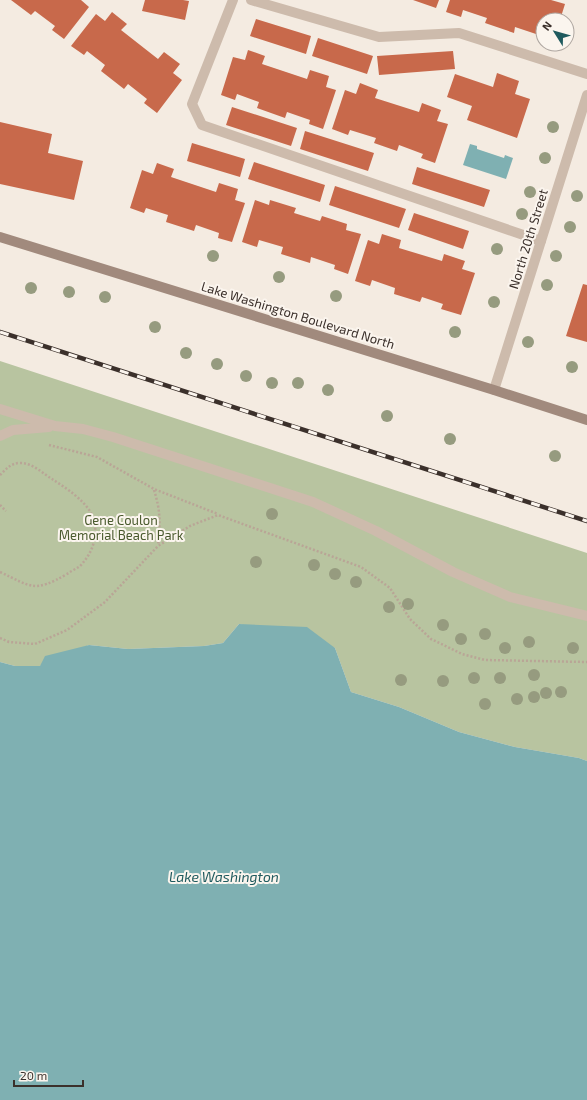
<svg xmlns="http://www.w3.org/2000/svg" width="587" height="1100" viewBox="0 0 587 1100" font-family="'Exo 2',sans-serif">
	<rect width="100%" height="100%" fill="#f4ebe1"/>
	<!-- green -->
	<path fill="#b8c4a0" d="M0,361L587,553V761L579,758L515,747L459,732L399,707L351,692L335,648L239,624L223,643L204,646L128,649L89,645L40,666H15L0,662Z"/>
	<!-- water -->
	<path fill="#7fb0b2" d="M470,144L477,146V149L504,158L505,155L513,158L506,179L463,165Z
		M239,624L307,627L335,648L351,692L399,707L459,732L515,747L579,758L587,761V1100H0V662L15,666H40L45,656L89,645L128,649L204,646L223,643Z"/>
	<!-- building -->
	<path fill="#c8694b" d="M11,0H81L89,7L64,39L52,30L55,26L35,11L31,15Z
		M145,0H183L189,1L185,20L142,11Z
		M413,0H439L436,8Z
		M450,0H551L565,4L560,20H543V41L538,39L539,35L515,27L514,33L485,23L487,18L463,10L461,17L446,12Z
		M112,12L127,24L121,30L158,59L164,52L180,64L173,73L182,80L157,113L144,103L147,99L128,84L124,89L101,71L105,65L87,51L84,55L71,46L96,14L105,21Z
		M256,19L311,36L306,54L250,36Z
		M318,38L373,56L367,74L312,56Z
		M248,50L265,56L262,64L307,79L310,70L329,76L326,87L336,90L323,129L309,124L310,120L287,112L285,118L257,108L259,102L237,94L235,100L221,95L233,57L245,60Z
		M453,51L455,69L379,75L377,56Z
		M497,73L519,81L515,94L530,99L517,138L467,120L472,106L447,97L455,74L493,87Z
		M360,83L378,90L375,98L419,112L422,103L441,110L437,121L448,124L435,163L421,158L423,154L399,145L397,151L374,143L376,138L350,130L348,135L332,129L345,90L356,94Z
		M232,107L297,128L291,146L226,125Z
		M0,122L52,134L48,153L83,161L74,200L0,184Z
		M305,131L374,153L368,171L300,149Z
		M192,143L245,159L240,177L187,161Z
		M254,162L325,185L320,202L248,179Z
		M157,163L174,169L171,177L216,192L219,183L238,189L235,200L245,203L232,242L218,238L219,233L196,225L194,231L166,222L168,215L146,208L144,213L130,208L142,170L153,174Z
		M417,167L490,190L484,207L412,184Z
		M335,186L406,209L399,228L329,205Z
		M255,200L269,205L270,200L296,208L294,213L320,221L322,216L347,224L346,230L361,234L348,274L334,269L335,265L311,257L310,263L281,254L283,247L259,240L257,247L242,242Z
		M414,213L469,231L463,249L408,230Z
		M382,234L401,240L399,248L442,261L444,254L465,261L462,269L475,273L461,315L441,309L443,304L422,297L420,302L394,294L395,288L372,280L370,286L355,281L368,240L379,244Z
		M583,284L587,285V342L566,336Z"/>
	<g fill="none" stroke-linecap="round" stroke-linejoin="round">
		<!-- path -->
		<path stroke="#b9a596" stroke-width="2.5" stroke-dasharray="2 2" stroke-linecap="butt" d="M49,445L97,457L154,489L218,514
			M0,475C6,469 11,463 20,463C33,463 42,473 52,479C66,488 83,499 91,513C100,531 94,552 80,566C76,569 71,571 67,574C34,593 32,587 0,572
			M154,490C161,512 160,523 158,545
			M0,505L6,511
			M0,638L9,642L35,644L67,630L105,602L158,546L190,526L218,515L361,567L390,588L410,619L431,639L462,654L485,660L587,662"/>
		<!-- lane -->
		<path stroke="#cdbbac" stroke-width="10" d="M233,0L192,104L202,125L541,241
			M251,0L379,37L459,33L587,74
			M0,409L55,426L83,429L113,437L313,502L376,531L453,572L510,597L587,616
			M0,436L13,430L49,427"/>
		<!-- street -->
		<path stroke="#cdbbac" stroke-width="10" d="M494,390L587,95"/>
		<!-- secondary -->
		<path stroke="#a18a7d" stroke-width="10" d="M0,237L494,390L587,420"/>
		<defs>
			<path id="rail" d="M0,332L587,521"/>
		</defs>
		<!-- rail casing -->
		<use href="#rail" stroke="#3b302b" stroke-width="4.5"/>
		<!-- rail -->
		<use href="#rail" stroke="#fbf5ee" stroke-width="3" stroke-dasharray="9" stroke-linecap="butt"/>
	</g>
	<!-- trees -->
	<g fill="#969b7f">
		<circle cx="553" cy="127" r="6"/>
		<circle cx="545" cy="158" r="6"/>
		<circle cx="530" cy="192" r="6"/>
		<circle cx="577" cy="196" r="6"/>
		<circle cx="522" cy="214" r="6"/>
		<circle cx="570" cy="227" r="6"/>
		<circle cx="497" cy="249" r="6"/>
		<circle cx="213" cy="256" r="6"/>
		<circle cx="556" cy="256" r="6"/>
		<circle cx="279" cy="277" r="6"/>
		<circle cx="547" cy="285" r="6"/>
		<circle cx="31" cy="288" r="6"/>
		<circle cx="69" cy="292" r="6"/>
		<circle cx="336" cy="296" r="6"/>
		<circle cx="105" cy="297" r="6"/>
		<circle cx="494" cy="302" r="6"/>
		<circle cx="155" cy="327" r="6"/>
		<circle cx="455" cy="332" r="6"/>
		<circle cx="528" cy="342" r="6"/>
		<circle cx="186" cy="353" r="6"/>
		<circle cx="217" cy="364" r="6"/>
		<circle cx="572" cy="367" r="6"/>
		<circle cx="246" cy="376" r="6"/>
		<circle cx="272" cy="383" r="6"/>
		<circle cx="298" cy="383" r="6"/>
		<circle cx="328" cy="390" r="6"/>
		<circle cx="387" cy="416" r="6"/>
		<circle cx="450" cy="439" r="6"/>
		<circle cx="555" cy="456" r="6"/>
		<circle cx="272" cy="514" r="6"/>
		<circle cx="256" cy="562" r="6"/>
		<circle cx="314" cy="565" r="6"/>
		<circle cx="335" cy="574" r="6"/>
		<circle cx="356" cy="582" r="6"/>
		<circle cx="408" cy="604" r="6"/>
		<circle cx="389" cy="607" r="6"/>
		<circle cx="443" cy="625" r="6"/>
		<circle cx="485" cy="634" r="6"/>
		<circle cx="461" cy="639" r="6"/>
		<circle cx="529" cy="642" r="6"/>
		<circle cx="505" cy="648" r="6"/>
		<circle cx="573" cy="648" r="6"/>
		<circle cx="534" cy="675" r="6"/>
		<circle cx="474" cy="678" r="6"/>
		<circle cx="500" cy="678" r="6"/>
		<circle cx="401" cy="680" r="6"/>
		<circle cx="443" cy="681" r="6"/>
		<circle cx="561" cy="692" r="6"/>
		<circle cx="546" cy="693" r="6"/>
		<circle cx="534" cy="697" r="6"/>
		<circle cx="517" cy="699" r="6"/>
		<circle cx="485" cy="704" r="6"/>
	</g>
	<g text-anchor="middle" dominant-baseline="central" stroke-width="4" stroke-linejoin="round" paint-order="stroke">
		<!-- street labels -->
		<g font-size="13" fill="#3b302b" stroke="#fbf5ee">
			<text transform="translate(528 239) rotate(-73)">North 20th Street</text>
			<text transform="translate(298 315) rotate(17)">Lake Washington Boulevard North</text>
		</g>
		<!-- park labels -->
		<g font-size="13" fill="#4a5a2e" stroke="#fbf5ee">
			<text x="121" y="520">Gene Coulon<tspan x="121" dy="15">Memorial Beach Park</tspan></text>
		</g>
		<!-- water labels -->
		<g font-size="14" font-style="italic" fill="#1f5a5e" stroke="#fbf5ee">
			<text x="224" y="876">Lake Washington</text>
		</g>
	</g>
	<!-- north arrow -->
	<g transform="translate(555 32) rotate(307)"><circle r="19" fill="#fbf5ee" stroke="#aea6a0"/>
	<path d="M0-3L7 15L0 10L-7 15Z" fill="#1f5a5e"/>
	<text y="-6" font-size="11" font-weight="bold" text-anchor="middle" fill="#3b302b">N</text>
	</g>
	<!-- scale -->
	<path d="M14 1080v6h69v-6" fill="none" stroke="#3b302b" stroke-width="2"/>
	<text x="20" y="1080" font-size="12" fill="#3b302b" stroke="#fbf5ee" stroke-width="3" paint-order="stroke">20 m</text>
</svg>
